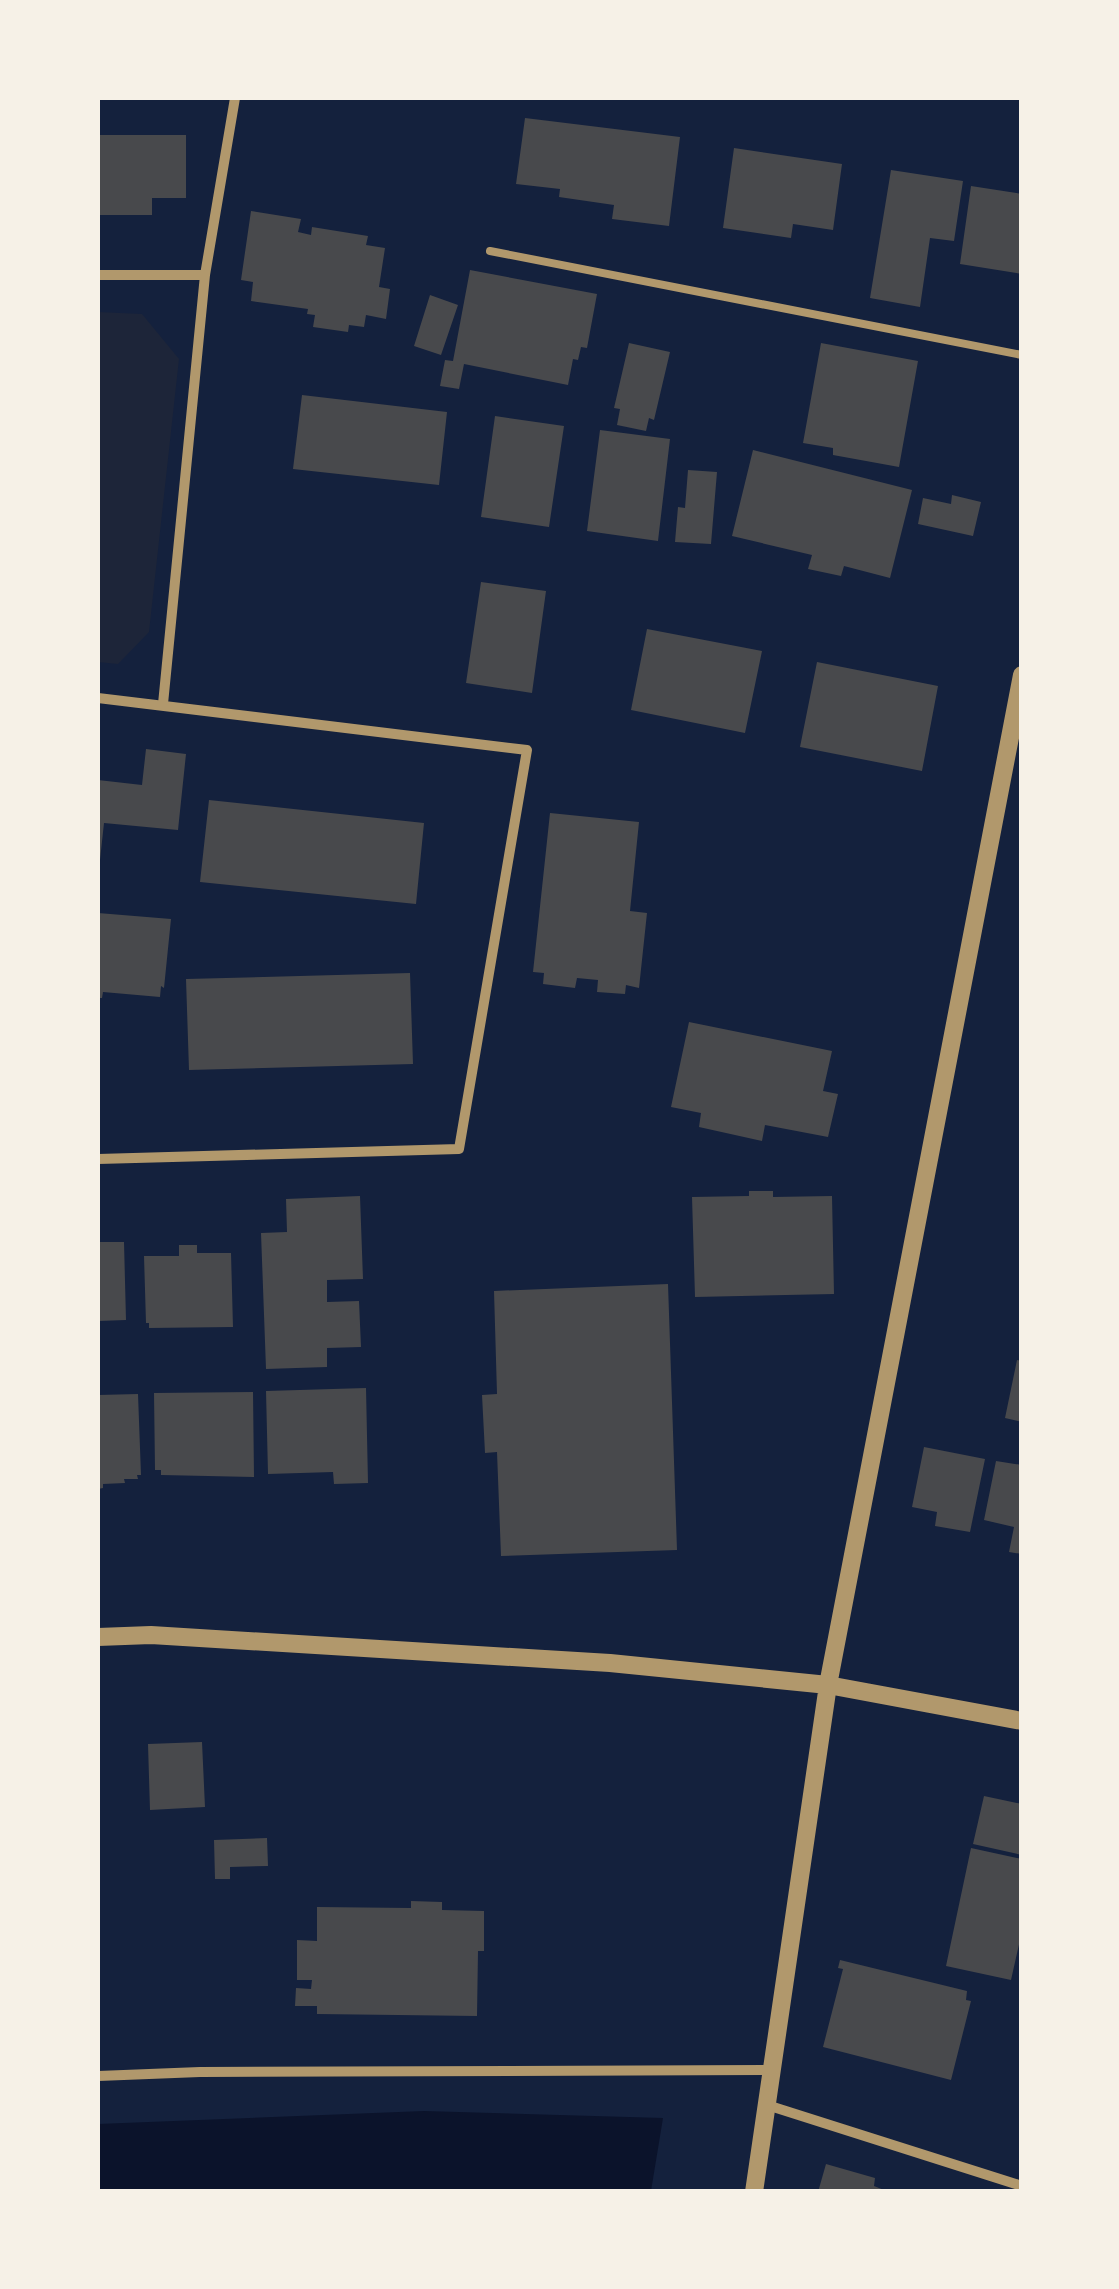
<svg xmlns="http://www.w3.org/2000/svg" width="1119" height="2289" viewBox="0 0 1119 2289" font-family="'Asap Condensed',sans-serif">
	<rect width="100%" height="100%" fill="#14213d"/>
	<!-- green -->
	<path fill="#1d2539" d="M98,312L142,314L179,359L149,632L118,664L98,662Z"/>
	<!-- water -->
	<path fill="#0b132b" d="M424,2111L663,2118L651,2191H98V2124Z"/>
	<!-- building -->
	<path fill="#48494c" d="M525,118L680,137L669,226L612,219L614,205L559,197L560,189L516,184Z
		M98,135H186V198H152V215H98Z
		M734,148L842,164L833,230L793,224L791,238L723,228Z
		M891,170L963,181L954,241L930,238L920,307L870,298Z
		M971,186L1022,194V274L960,264Z
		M251,211L301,219L298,232L311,235L312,227L368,236L366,245L385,248L379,287L390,289L386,319L366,315L364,327L349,325L348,332L313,327L315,315L307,314L308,309L251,301L253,282L241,280Z
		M470,270L597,294L587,348L581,347L578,360L573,359L568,385L464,364L459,389L440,386L445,360L453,361Z
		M430,295L458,305L441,355L414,346Z
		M629,343L670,352L654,420L649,418L646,431L617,425L620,409L614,408Z
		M821,343L918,361L899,467L833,455V448L803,443Z
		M302,395L447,412L439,485L293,469Z
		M495,416L564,426L549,527L481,517Z
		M600,430L670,439L658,541L587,531Z
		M753,450L912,490L890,578L844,566L841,576L808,569L812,555L732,536Z
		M688,470L717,472L711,544L675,542L678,507L685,508Z
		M952,495L981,502L973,536L918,524L923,498L951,504Z
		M481,582L546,591L532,693L466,683Z
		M647,629L762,651L745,733L631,710Z
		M817,662L938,686L922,771L800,747Z
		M146,749L186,754L178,830L104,823L100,860H98V780L142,785Z
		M209,800L424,823L416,904L200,882Z
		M550,813L639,822L630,911L647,913L639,988L626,985L625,994L597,992L598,980L577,978L575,988L543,984L544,973L533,972Z
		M98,913L171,919L164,988L161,986L160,997L103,992L102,998H98Z
		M410,973L413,1064L189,1070L186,979Z
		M689,1022L832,1051L823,1091L838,1094L828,1137L765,1125L762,1141L699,1127L701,1113L671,1107Z
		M749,1191H773V1197L832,1196L834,1294L695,1297L692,1197L749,1196Z
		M360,1196L363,1279L327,1280V1302L359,1301L361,1347L327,1348V1367L266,1369L261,1233L287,1232L286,1199Z
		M98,1242H124L126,1320L98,1321Z
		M179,1245H197V1253H231L233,1327L149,1328V1323H146L144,1256H179Z
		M668,1284L677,1550L501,1556L497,1452L485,1453L482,1395L497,1394L494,1291Z
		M1017,1360L1022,1361V1422L1005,1418Z
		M366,1388L368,1483L334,1484L333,1472L268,1474L266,1391Z
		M253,1392L254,1477L161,1475V1470H155L154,1393Z
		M138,1394L141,1475H137L138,1479H124L125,1483L103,1484V1488L98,1489V1395Z
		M924,1447L985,1459L970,1532L935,1526L937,1512L912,1507Z
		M996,1461L1022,1465V1554L1009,1552L1014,1527L984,1520Z
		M202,1742L205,1807L150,1810L148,1744Z
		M984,1796L1022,1804V1855L973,1844Z
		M267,1838L268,1866L230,1867V1879H215L214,1840Z
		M971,1848L1022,1859V1931L1011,1980L946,1966Z
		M411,1901L442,1902V1910L484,1911V1951H478L477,2016L317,2014V2006H295L296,1988L311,1989L312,1980H297V1940L317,1941V1907L411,1908Z
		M840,1960L967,1991L966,2000L971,2001L951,2080L823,2047L843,1969L838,1968Z
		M826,2164L875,2178L874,2186L889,2192H818Z"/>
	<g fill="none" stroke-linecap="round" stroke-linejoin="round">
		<!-- service -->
		<path stroke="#b1986c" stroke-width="8" d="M490,251L1022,355"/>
		<!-- minor -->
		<path stroke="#b1986c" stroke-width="10" d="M98,275H205
			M98,698L527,750L459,1149L98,1159
			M163,704L205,275L235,98
			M98,2076L200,2072L772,2070
			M767,2105L1022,2186"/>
		<!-- tertiary -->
		<path stroke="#b1986c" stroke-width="18" d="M98,1637L151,1635L610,1663L828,1685L1022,1721
			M754,2192L828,1685L1022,675"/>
	</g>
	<!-- border -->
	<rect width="1119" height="2289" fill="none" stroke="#f6f1e7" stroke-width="200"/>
</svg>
